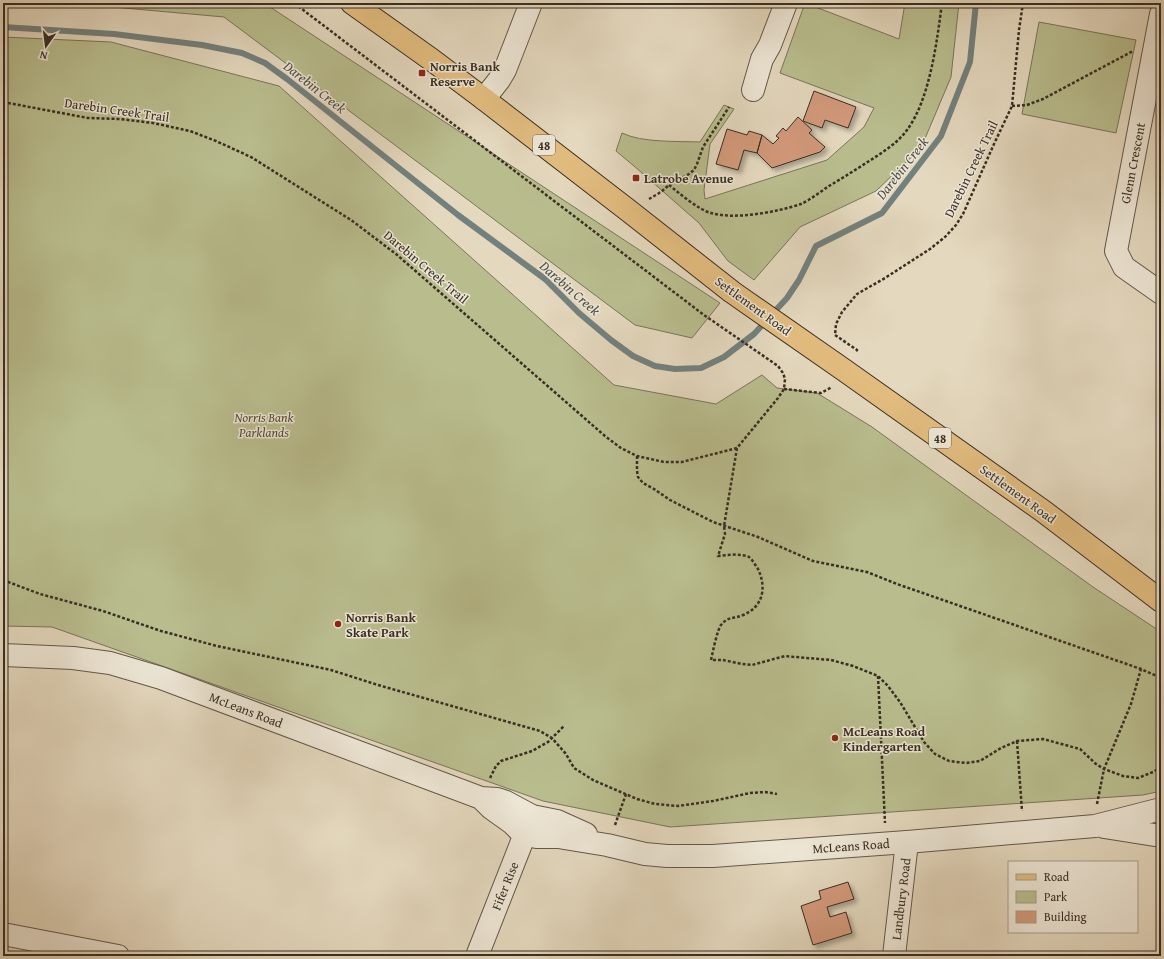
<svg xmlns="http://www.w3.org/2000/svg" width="1164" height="959" viewBox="0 0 1164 959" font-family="'Gentium Book Plus',serif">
	<defs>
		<filter id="shadow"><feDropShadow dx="3.5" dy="3.5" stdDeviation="2" flood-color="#0004"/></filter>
	</defs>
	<rect width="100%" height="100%" fill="#e4d8be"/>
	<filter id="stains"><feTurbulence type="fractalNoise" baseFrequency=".005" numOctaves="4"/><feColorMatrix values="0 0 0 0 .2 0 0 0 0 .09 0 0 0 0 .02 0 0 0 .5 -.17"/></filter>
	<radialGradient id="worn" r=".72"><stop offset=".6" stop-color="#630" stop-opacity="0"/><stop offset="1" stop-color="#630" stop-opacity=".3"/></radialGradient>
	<!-- green -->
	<path fill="#b9bd8e" stroke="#797658" d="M68,3H264L720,303L692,338L635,325L224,17Z
		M805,3L899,39L905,3H959L951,77L921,148L876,191L800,227L754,280L728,261L699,223L634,166L616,151L622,133C642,143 678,141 700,142L724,105L734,109L710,144L704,190L705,199L827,160L864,127L874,108L780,73Z
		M1039,22L1136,40L1116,133L1022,114Z
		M3,37L111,42L279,86L614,385L716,404L762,375L777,388L817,393L872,427L1093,587L1161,632V791L1143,795L670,827L543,801L52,627L3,626Z"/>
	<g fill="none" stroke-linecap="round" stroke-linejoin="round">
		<!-- stream -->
		<path stroke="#73817e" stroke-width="6" d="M3,27L114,34L202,45L242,53L265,63L287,79L458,215L545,279L579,313L611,340L633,356L655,366L675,369L701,368L724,357L754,334L787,298L799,280L816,246L882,213L941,136L970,62L976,3"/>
	</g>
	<!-- building -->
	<path fill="#d2997a" stroke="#392e23" filter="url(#shadow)" d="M814,91L856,107L848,128L825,120L822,128L803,121Z
		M798,117L812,130L809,133L825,147L820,152L772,168L757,153L762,135L773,144L779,138L776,136L783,128L786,131Z
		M727,129L747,135L749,131L762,135L757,153L744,150L738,170L716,164Z
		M848,882L854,899L827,907L830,917L846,912L852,933L813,945L801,906L821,899L819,891Z"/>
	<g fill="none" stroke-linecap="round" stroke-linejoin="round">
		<defs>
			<path id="minor" d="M1161,14L1116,251L1124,267L1161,293
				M753,90L762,59L770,45L786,3
				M484,99L499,80L505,70L531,3
				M3,934L118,956
				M477,956L532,816
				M894,956L907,842"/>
			<path id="tertiary" d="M3,655L73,658L110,663L161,678L481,798L497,799L506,802L532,816L557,821L586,834
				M481,798L491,808L512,823L521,832L529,835L536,837H558L607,845L645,854L667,856H713L907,842L1095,826L1161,809
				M1104,827L1161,836"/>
			<path id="primary" d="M352,3L432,60L484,99L629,211L732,292L844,370L1043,511L1161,601"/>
		</defs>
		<!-- minor casing -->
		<use href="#minor" stroke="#64584a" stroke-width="24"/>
		<!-- tertiary casing -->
		<use href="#tertiary" stroke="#64584a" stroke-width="24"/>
		<!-- primary casing -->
		<use href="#primary" stroke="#392e23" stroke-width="24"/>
		<!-- path -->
		<path stroke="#392e23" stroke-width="2.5" stroke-dasharray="3 2" stroke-linecap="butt" d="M3,102L88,118L120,119L153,123L190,131L216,141L251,157L351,220L396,254L605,436L621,448L637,456L664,462H682L737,448L778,398L784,389L785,379L783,373L778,366L704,315L294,3
			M1012,106L1027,105L1043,99L1133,51
			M669,185C679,193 699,210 711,213C735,220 777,212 801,204C810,200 820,192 829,186C846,176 863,165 880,154C890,147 900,140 907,130C930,99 937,41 942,3
			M649,199L661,192L669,185L689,174L694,170L697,164L703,147L729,107
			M856,351L857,350L835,335L836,324L842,312L857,294L885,278L930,249L945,237L956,225L963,214L994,144L1012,106L1019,30L1023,3
			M784,389L821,393L832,387
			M737,448L724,526L725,534L718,556C727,555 740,553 749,557C752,559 756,566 758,569C767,588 763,607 743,615C734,619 728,616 721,625C717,631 713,651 711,660H723L742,664L752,665L785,656L795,657L831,660L853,666L878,676L888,686L900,702L924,742L935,754L949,761L966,763L980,761L1001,748L1017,741L1043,739L1080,749L1096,764L1104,769L1123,776L1138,778L1153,772L1161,767
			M637,456V471L638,477L643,483L654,489L670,500L713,522L758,537L813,561L867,572L897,584L1141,669L1161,678
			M3,580L40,594L103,611L161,631L217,646L331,670L378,685L540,731L552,738L566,754L574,768L593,780L637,799L655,804L678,806L713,801L750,793L765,792L777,794
			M878,676L885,823
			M1017,741L1022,811
			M490,778L496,766L501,761L532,751L548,742L564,726
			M1097,804L1104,769L1131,704L1141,669
			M615,825L626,794"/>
		<!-- minor -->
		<use href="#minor" stroke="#ede6d5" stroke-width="22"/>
		<!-- tertiary -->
		<use href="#tertiary" stroke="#ede6d5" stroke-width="22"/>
		<!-- primary -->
		<use href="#primary" stroke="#e2bc7f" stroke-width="22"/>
	</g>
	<!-- markers -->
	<g fill="#8f2418" stroke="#ede6d5" stroke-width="1.5">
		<rect x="418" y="69" width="8" height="8" rx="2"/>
		<rect x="632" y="174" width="8" height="8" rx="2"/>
		<circle cx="338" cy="624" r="4"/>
		<circle cx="835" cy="738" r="4"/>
	</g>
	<g text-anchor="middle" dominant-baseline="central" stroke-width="3" stroke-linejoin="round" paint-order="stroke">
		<!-- shield labels -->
		<g fill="#ede6d5" stroke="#6f6558" stroke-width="1">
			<rect x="533" y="135" width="22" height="20" rx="3"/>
			<rect x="929" y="428" width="22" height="20" rx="3"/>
		</g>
		<g font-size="12" font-weight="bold" fill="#392e23">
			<text x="544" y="145">48</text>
			<text x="940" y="438">48</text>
		</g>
		<!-- poi labels -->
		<g font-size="13" font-weight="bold" fill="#392e23" stroke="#ede6d5" text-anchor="start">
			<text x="430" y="66">Norris Bank<tspan x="430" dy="15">Reserve</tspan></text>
			<text x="644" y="178">Latrobe Avenue</text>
			<text x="346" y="617">Norris Bank<tspan x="346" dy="15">Skate Park</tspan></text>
			<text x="843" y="731">McLeans Road<tspan x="843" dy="15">Kindergarten</tspan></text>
		</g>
		<!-- street labels -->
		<g font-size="13" fill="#392e23" stroke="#ede6d5">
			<text transform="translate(117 110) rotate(8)">Darebin Creek Trail</text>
			<text transform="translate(1133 163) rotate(-79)">Glenn Crescent</text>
			<text transform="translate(971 169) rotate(-64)">Darebin Creek Trail</text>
			<text transform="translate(426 267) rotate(40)">Darebin Creek Trail</text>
			<text transform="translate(753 306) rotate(36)">Settlement Road</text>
			<text transform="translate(1018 494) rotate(36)">Settlement Road</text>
			<text transform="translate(246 710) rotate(21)">McLeans Road</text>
			<text transform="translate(851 846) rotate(-4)">McLeans Road</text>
			<text transform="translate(505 886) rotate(-68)">Fifer Rise</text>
			<text transform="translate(901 899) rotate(-83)">Landbury Road</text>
		</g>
		<!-- park labels -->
		<g font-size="13" font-style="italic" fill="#534b38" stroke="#ede6d5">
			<text x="264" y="417">Norris Bank<tspan x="264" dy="15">Parklands</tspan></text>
		</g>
		<!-- water labels -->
		<g font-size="14" font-style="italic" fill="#515049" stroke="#ede6d5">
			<text transform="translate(315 87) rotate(38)">Darebin Creek</text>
			<text transform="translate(902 168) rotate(-52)">Darebin Creek</text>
			<text transform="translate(570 288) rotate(41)">Darebin Creek</text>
		</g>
	</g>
	<!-- margin -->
	<rect width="1164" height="959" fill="none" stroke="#e4d8be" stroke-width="16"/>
	<rect x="4" y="4" width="1156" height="951" fill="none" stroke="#392e23" stroke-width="2"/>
	<rect x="8" y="8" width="1148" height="943" fill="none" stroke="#392e23"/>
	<!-- legend -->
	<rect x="1008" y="861" width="130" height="72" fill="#ede6d5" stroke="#a59c8e"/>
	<rect x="1016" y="874" width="20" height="6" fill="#e2bc7f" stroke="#a59c8e"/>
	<text x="1044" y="881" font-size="12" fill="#392e23">Road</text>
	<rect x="1016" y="891" width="20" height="12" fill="#b9bd8e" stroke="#a59c8e"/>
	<text x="1044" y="901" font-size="12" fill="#392e23">Park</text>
	<rect x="1016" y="911" width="20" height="12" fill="#d2997a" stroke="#a59c8e"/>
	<text x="1044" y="921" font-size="12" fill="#392e23">Building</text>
	<!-- north arrow -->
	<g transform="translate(46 46) rotate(194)" stroke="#ede6d5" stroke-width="3" paint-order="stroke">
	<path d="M0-3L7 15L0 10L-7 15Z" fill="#392e23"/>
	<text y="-6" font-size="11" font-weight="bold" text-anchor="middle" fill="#392e23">N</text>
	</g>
	<rect width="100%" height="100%" filter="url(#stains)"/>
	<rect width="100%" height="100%" fill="url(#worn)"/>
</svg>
